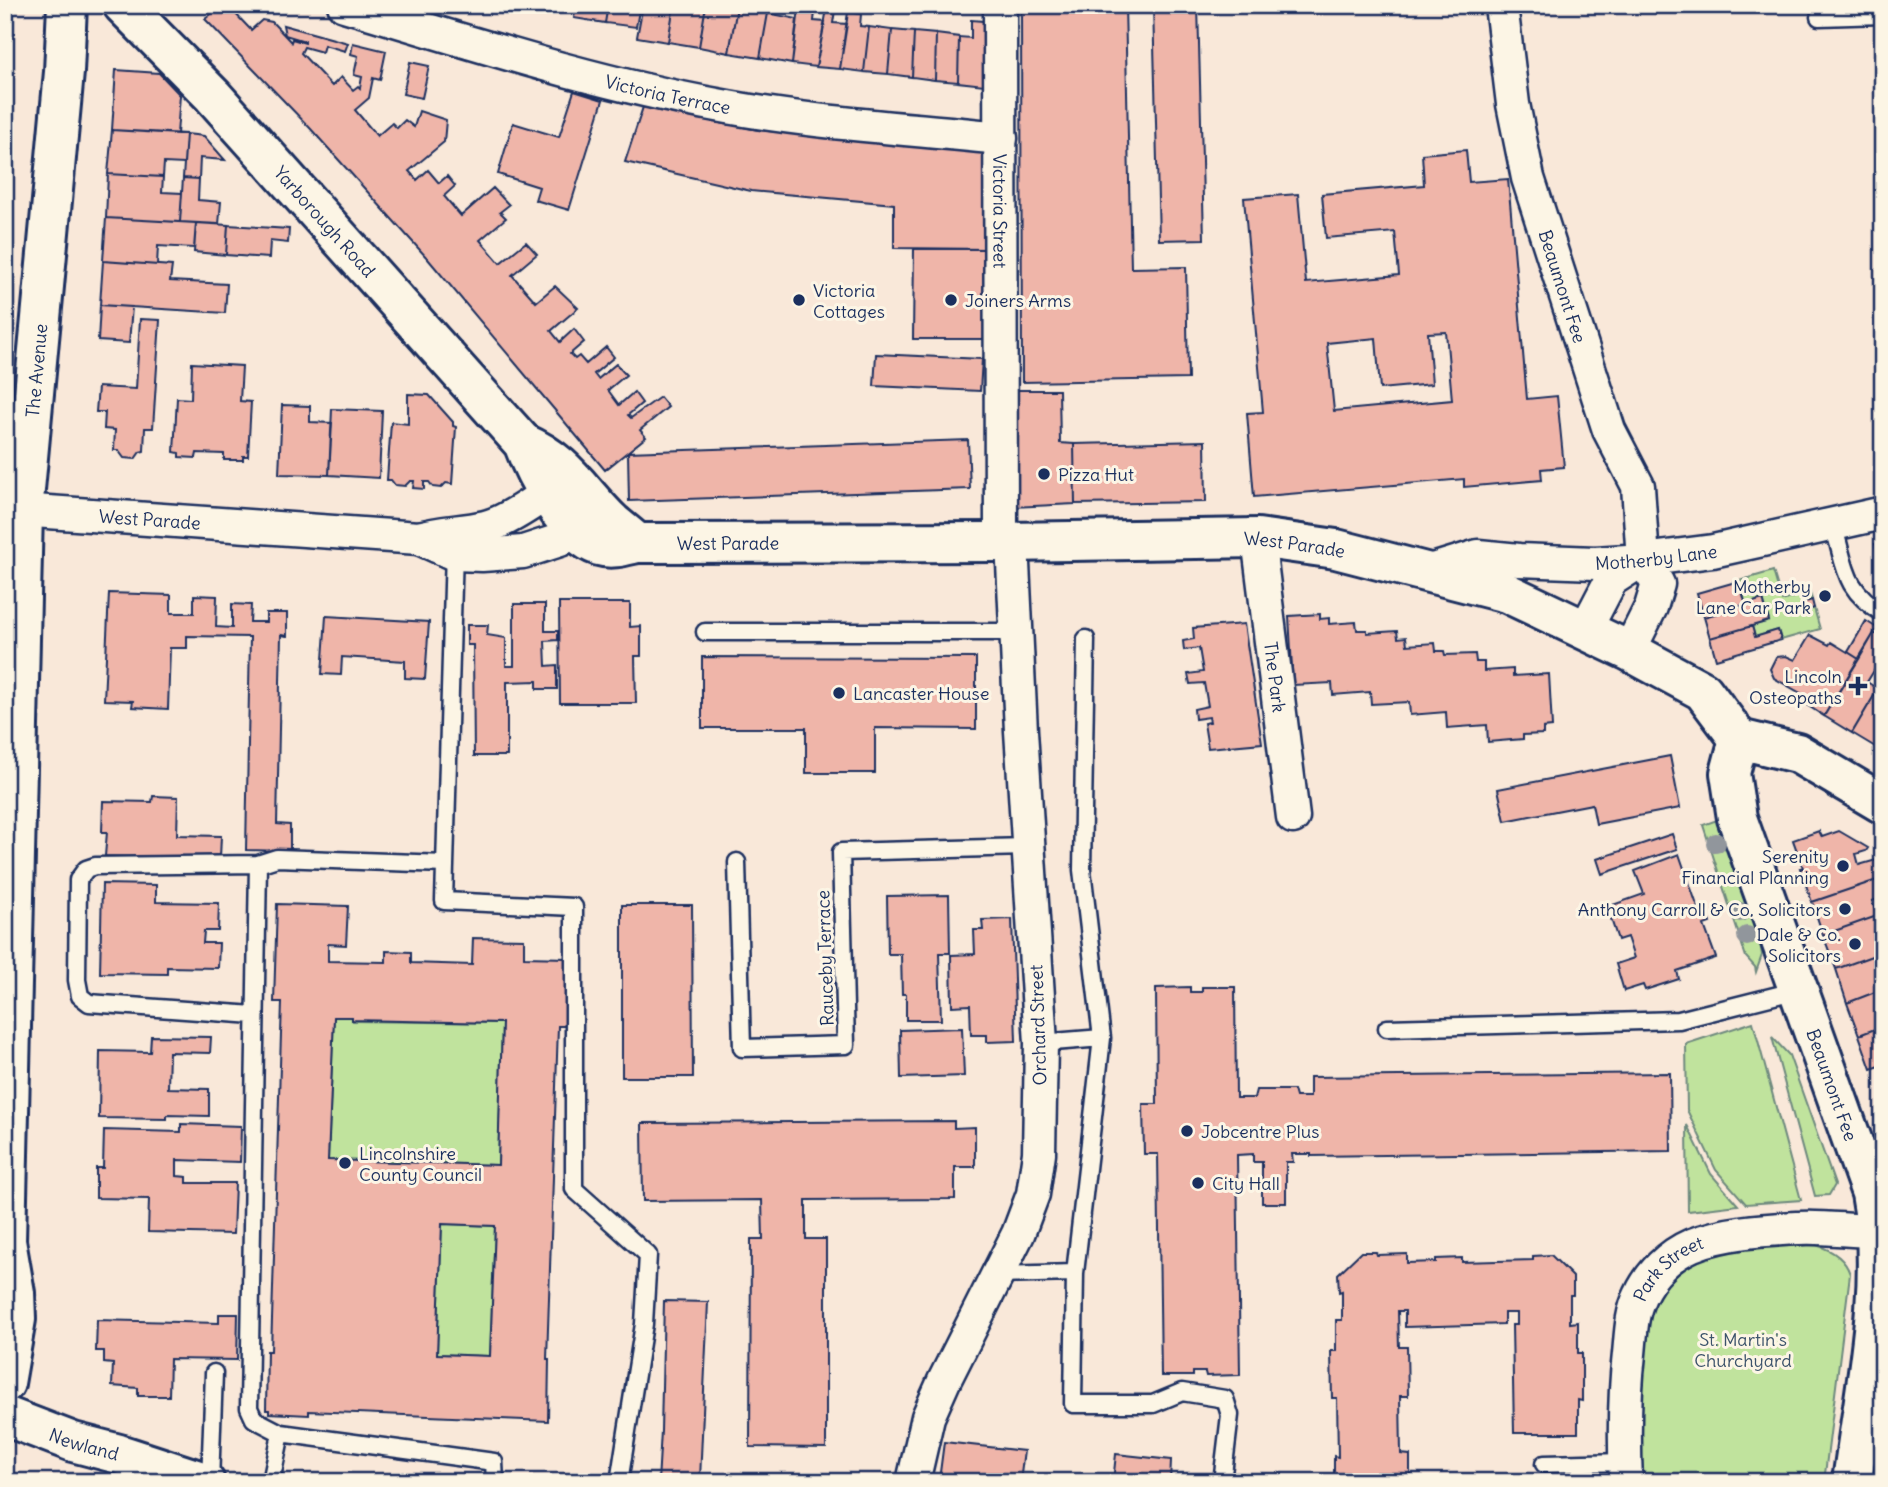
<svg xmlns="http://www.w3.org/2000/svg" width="1888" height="1487" viewBox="0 0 1888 1487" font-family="Delius,sans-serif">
	<rect width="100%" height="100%" fill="#f9e8d9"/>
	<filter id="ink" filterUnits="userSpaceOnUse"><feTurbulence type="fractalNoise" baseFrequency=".0143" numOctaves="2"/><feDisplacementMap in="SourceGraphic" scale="14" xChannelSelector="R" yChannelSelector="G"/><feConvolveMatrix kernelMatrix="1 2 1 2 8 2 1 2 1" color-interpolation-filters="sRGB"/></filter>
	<g filter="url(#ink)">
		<!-- green -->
		<path fill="#c0e39d" stroke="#6e897e" stroke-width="2" d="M1773,571L1782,601L1810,592L1812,600L1803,603L1804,610L1814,608L1820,629L1781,640L1778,630L1755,637L1752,626L1769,621L1763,600L1746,605L1739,581Z
			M1717,820L1760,942L1762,955L1756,972L1755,967L1746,957L1703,825Z
			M334,1017H352L353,1021L502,1023L498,1165L328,1160Z
			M1753,1022L1801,1200L1746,1204L1716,1170L1687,1110L1686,1044Z
			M1772,1037L1789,1055L1835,1185L1829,1195L1815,1196Z
			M1687,1125L1711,1174L1738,1205L1688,1211Z
			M442,1224L495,1226L490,1356L437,1354Z
			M1816,1245C1832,1250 1845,1258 1850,1274L1824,1482H1643C1640,1443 1641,1404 1644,1364C1645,1345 1643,1325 1651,1307C1660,1287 1679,1267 1700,1259C1730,1247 1783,1246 1816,1245Z"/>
		<!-- building -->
		<path fill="#efb5a9" stroke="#1b2f5e" stroke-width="2" fill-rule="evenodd" d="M576,5H608L605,23L574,18Z
			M608,5H640L636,27L605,23Z
			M643,5H674L668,42L637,37Z
			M674,5H706L699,47L668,42Z
			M706,5L737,7L729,53L699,47Z
			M1021,5H1125L1131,268L1186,267L1188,379L1022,382Z
			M1153,5H1198L1204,239L1159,240Z
			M221,6L230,8L251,30L262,20L272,22L291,42L292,39L305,43V41L285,35L283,25L348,43L345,51L324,45L322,52L304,47L301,53L332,86L341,77L353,90L358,86L360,88L362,77L354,75L358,56L351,54L353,43L386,51L380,80L373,78L369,98L355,110L377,136L392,123L397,128L405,120L414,127L419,111L446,120L444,142L409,171L417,180L428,170L439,183L447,176L455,186L444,196L461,216L493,188L509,205L500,212L506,218L480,240L500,263L526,242L537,254L512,275L536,302L555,286L578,308L551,331L560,342L574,329L584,342L570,354L575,359L579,356L586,364L606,347L614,357L594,374L598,379L616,364L626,375L608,390L619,405L634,392L642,403L628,415L631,418L660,397L668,407L640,430L646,437L605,470L428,259L310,128L205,19Z
			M737,7L768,13L760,58L729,53Z
			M799,9L815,12L814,21L825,22L816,67L792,64Z
			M827,9L835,10L833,23L847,24L840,69L816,67Z
			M848,12L861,14L860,26L869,27L864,72L840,69Z
			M768,13L797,19L792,64L760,58Z
			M971,20L983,21L984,85L958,82L959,37L971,38Z
			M869,27L892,30L888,74L864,72Z
			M892,30L914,32L912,77L888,74Z
			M914,32L936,34L935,80L912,77Z
			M936,34L959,37L958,82L935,80Z
			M410,62L429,66L422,98L403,94Z
			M116,70L159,73L180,95L177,134L112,130Z
			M574,91L603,100L569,210L535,200L539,187L498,174L513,123L559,137Z
			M643,107L758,130L986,153L989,249L894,248V204L751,191L625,162Z
			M112,130L186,134L184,164L164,163L163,177L108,174Z
			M186,134L204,136L225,160L200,158L199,179L183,178Z
			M1466,150L1469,182L1508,179L1527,399L1557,396L1564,467L1541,469L1542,480L1464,487V479L1254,497L1247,413L1263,412L1244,198L1298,194L1306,283L1399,275L1395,232L1326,238L1322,194L1424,185L1422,154ZM1446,332L1452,400L1334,411L1327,343L1376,338L1380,389L1432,384L1428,333Z
			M108,174L163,177L162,192L182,193L180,222L106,218Z
			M183,178L199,179L198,200L221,202L219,224L180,222Z
			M106,218L196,223L194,248L158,246L157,265L103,261Z
			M196,223L228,225L226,255L194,252Z
			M228,225L289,229L288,243L270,241L269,258L226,255Z
			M914,249H989L988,339H913Z
			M103,261L172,266L170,281L227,284L225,313L100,305Z
			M100,305L132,307L129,343L98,341Z
			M140,319L160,320L153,428H145L144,451L140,452L135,459L124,458L118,450H114L115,430L104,429L105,412H96L98,387L136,389Z
			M876,354L982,359L980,391L874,386Z
			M192,363L242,366L240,401L251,402L248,456H243V460H224V454L197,453L196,458L179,457V453L174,452L177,398L191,399Z
			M1012,390H1059L1060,443L1074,444L1075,504L1013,507Z
			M408,394L429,395L453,422V426L456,427L452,484L446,483L441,488L433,487L429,482H424V489L413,488L414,481H410L405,486L395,485L391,480H387L391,422L408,424Z
			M282,405L310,406V422L332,423L329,475L279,474Z
			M332,409L382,411L379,478L329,475Z
			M968,440L970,489L629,501L628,452Z
			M1205,441L1206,502L1075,504L1074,444Z
			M1883,542V576L1875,544Z
			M1739,581L1746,605L1704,617L1697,593Z
			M109,593L171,595V613H194V595L217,596L216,627L232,628V604L251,605L250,622H266V613H287V636L281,635L277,824L290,825V851L246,850L250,637L187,636V648H170L168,709L132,707L133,701L104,700Z
			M1763,599L1769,621L1710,638L1704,617Z
			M1812,600L1814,608L1805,611L1802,603Z
			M559,603H630V627L641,626V656H635L636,703H560Z
			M514,604H545V631H558V640L545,641L546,666L557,665V689H537V681L507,682V756H474L473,645H467V625H488L487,635L506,638V666H514Z
			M1320,614V619L1329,618V624L1356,622L1357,630H1367V633L1397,631L1398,638L1406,637L1407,645L1435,643L1436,651H1444L1445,655L1475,654L1476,662H1484V671L1513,669V676L1549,674L1552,727L1543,728V734L1523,735V739L1488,742L1487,725L1447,728L1446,712L1410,715L1409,702L1371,704L1370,692L1333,695L1332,683L1293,685L1289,616Z
			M326,616L429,622L425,679L405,678V661L342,657L341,675L322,674Z
			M1866,621L1877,628L1859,659L1848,652Z
			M1244,624L1262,743L1208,748L1204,723L1210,722L1209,717L1195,719L1194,709L1208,706L1204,683L1190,684L1188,674L1203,672L1199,648L1184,650L1183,641L1194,639L1193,628Z
			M1752,626L1755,637L1778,630L1781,640L1716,659L1710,638Z
			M1874,633L1883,638V652L1880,656H1883L1867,682L1878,689L1852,733L1824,716Z
			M1810,635L1829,645L1831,642L1859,659L1824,716L1799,700L1802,694L1774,678L1770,669L1776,657L1786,656L1795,660Z
			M702,657L976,658V729L875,728V773H806V728H702Z
			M1878,689L1883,692V739L1877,748L1852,733Z
			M1670,756L1680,808L1596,824L1592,804L1505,821L1498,789Z
			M153,796L178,797L177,835L221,836L220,858L176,856V864H140V857L105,856L107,832H102L103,801L152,802Z
			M1819,831L1822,837L1839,831L1868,848L1866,851L1856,854L1859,865L1883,858V878L1812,902L1800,868H1803L1793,840Z
			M1672,834L1677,849L1602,874L1597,859Z
			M1679,854L1699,911L1705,910L1710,923L1704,925L1716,958L1677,971L1679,979L1645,990L1643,985L1624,991L1616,964L1634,958L1627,937L1618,940L1607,907L1644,894L1635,871Z
			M1883,878V897L1872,901L1877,916L1823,935L1812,902Z
			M102,884L156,885V902L219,903L218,931H204L203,943H219L218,968L167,967V974L100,973Z
			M949,895L950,953H939L941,1020H906V994H902L901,954H888L887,896Z
			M277,904L348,906L346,945L328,944V961L386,962V951L411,952V963L472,965L473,938L524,939V957L568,958L565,1026H558L547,1359H549L548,1421L309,1411V1415L269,1413V1410H266L267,1351H271L282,1002H274ZM334,1017H352V1020L502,1023L498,1165L328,1160ZM442,1224L495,1226L490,1356L437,1354Z
			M622,905H692L693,1077H622Z
			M1877,916L1880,927L1883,926V952L1836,969L1823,935Z
			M1012,919L1016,1041L987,1042V1035H971L970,1005L952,1006L951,955L975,954L974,930H983L982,920Z
			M1883,952V989L1847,1003L1836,969Z
			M1190,987V992H1202V987H1235L1236,1098H1254L1256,1090H1294L1296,1097H1310V1077L1670,1073L1671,1151L1311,1156V1154H1292L1293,1162H1286V1203H1262V1162H1253V1154L1237,1155L1240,1375L1206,1376L1205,1372H1193V1376H1161L1158,1154H1144L1143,1104H1157L1156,988Z
			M1883,989V1026L1859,1035L1847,1003Z
			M1883,1026V1065L1871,1069L1859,1035Z
			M962,1028L964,1076L901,1078L900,1030Z
			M151,1036L211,1037L210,1053L169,1052L168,1088L209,1089V1116L167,1115V1119L99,1118L100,1051L150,1052Z
			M954,1121V1128L975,1127V1167H955V1199L806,1200V1239H826V1448L750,1447L751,1239H763L762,1200L643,1201L642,1123Z
			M181,1124L241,1126L240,1162L177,1160V1176L187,1177V1183H235L233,1234L148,1232L149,1199L96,1198V1168H103L104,1130L181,1132Z
			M1361,1252H1376L1377,1255L1407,1254V1263L1436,1262V1259L1462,1258V1262L1533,1260V1256L1551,1255L1573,1277V1295H1570V1323L1578,1322V1353H1582V1401L1578,1400V1433H1514L1512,1325H1517V1313H1504V1324L1405,1327V1311H1398L1399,1347H1407L1408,1396H1400L1401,1454L1410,1455V1482H1334V1456L1338,1457L1337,1398H1332L1331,1351H1336V1320H1342V1291L1339,1292L1338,1274Z
			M664,1301L708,1302L700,1479L729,1482H658L661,1431Z
			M219,1314H238L237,1360L170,1359L169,1396H138V1388L112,1386L113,1364L104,1363V1351H96L97,1320L219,1323Z
			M944,1442L1024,1451L1020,1482L939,1480Z
			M1116,1454L1171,1460L1170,1482H1113Z"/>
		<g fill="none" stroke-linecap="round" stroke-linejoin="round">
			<defs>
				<path id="service" d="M1819,17L1883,15
					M1833,525C1846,565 1842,589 1883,613
					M454,550L444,901L574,907V1189L648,1255L644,1324L619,1482
					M705,632H1015
					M1086,639L1082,870L1102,1038L1075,1273L1073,1404H1153L1182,1392L1225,1399L1230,1415L1222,1482
					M737,862L742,1048L846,1045L841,852L1030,847
					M258,864L249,1408L254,1419L281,1433
					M254,1015L89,1003L80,996L77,980L78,880L86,869L95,866L258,864L277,858L445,864
					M1387,1028L1679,1020L1798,990
					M1041,1043L1102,1038
					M997,1275L1075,1273
					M1544,1464L1625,1462
					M210,1482L214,1373
					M271,1482L281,1433L494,1462L495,1482"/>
				<g id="minor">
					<path id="s1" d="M344,5C467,41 590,82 717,105C810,123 906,128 1001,138"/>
					<path id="s2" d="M1000,5L1001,542"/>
					<path id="s3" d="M1501,5L1513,104L1528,178L1609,430L1638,486L1643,560L1658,584L1651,607L1629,651"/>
					<path id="s4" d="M5,509L419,538C441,532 463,532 485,527C508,522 546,494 566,479"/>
					<path d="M419,538L454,554L482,555L523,552L560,540L593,516"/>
					<path id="s5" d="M1258,538L1293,817"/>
					<path id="s6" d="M1426,572L1478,556L1519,560L1595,563L1643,560L1713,551L1883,513"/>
					<path d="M1585,630L1611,580L1642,560"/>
					<path d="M913,1482L928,1417L944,1381L1018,1234L1033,1194L1039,1153L1041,1043L1021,731L1012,542"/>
					<path id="s7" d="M1626,1482C1624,1438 1624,1397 1629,1354C1631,1335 1631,1314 1640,1296C1650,1274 1669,1255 1692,1245C1725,1232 1763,1230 1798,1228C1826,1226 1853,1232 1883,1231"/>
				</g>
				<g id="tertiary">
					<path id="s8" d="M1739,739L1730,773L1737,818L1871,1193C1888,1284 1864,1390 1852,1482"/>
				</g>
				<g id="secondary">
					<path id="s9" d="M123,5L213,96L523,443C534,473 566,536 599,546C612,550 624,546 637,543L1001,542L1258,538L1336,549L1507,593L1629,651L1703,691L1739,739L1797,753L1883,804"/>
					<path d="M523,443C567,462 580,491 612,522C620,529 629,536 637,543"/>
					<path id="s10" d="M5,1383L16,1319L15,1293L6,1241L23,511L64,72L67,5"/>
					<path id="s11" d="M5,1416L73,1442L119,1454L205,1482"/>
				</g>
			</defs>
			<!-- service casing -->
			<use href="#service" stroke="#1b2f5e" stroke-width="21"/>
			<!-- minor casing -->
			<use href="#minor" stroke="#1b2f5e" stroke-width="37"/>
			<!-- tertiary casing -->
			<use href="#tertiary" stroke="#1b2f5e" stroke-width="44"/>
			<!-- secondary casing -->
			<use href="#secondary" stroke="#1b2f5e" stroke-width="44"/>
			<!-- service -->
			<use href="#service" stroke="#fcf5e5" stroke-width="16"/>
			<!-- minor -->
			<use href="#minor" stroke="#fcf5e5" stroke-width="32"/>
			<!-- tertiary -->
			<use href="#tertiary" stroke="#fcf5e5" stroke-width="38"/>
			<!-- secondary -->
			<use href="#secondary" stroke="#fcf5e5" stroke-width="38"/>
		</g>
		<!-- trees -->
		<g fill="#91969c">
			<circle cx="1716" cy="843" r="10"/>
			<circle cx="1740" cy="912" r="10"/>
			<circle cx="1747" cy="936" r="10"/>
		</g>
	</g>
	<!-- markers -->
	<g fill="#1b2f5e" stroke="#fcf5e5" stroke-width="2.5">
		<circle cx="799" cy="300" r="7"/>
		<circle cx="951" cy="300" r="7"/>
		<circle cx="1044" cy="474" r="7"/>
		<circle cx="1825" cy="596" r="7"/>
		<path d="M1854.5 675.5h7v7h7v7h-7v7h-7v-7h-7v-7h7z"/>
		<circle cx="839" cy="693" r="7"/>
		<circle cx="1843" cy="866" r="7"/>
		<circle cx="1845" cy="909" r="7"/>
		<circle cx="1855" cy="944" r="7"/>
		<circle cx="1187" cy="1131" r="7"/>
		<circle cx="345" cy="1163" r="7"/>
		<circle cx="1198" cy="1183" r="7"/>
	</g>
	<g text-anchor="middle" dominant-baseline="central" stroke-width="6" stroke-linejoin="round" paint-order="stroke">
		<!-- street labels -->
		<g font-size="18" fill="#1b2f5e" stroke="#fcf5e5">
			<text stroke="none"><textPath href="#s1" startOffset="336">Victoria Terrace</textPath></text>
			<text stroke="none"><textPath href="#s2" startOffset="206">Victoria Street</textPath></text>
			<text stroke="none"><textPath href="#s9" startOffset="296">Yarborough Road</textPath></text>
			<text stroke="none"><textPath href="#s3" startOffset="289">Beaumont Fee</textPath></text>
			<text stroke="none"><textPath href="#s10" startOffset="1015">The Avenue</textPath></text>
			<text stroke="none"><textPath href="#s4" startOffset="145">West Parade</textPath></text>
			<text stroke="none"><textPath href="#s9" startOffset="854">West Parade</textPath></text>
			<text stroke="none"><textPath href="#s9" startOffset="1421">West Parade</textPath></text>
			<text stroke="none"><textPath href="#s6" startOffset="233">Motherby Lane</textPath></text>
			<text stroke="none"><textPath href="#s5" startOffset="140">The Park</textPath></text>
			<text transform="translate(825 958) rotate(-92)">Rauceby Terrace</text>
			<text transform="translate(1038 1025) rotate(-92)">Orchard Street</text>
			<text stroke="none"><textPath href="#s8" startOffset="364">Beaumont Fee</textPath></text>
			<text stroke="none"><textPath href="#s7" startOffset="228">Park Street</textPath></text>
			<text stroke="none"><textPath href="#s11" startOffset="84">Newland</textPath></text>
		</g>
		<!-- poi labels -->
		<g font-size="18" fill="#1b2f5e" stroke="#fcf5e5" text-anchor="start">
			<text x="813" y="290">Victoria<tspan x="813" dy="21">Cottages</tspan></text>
			<text x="965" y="300">Joiners Arms</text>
			<text x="1058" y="474">Pizza Hut</text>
			<text x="1811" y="586" text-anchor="end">Motherby<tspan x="1811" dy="21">Lane Car Park</tspan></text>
			<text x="1842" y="676" text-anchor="end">Lincoln<tspan x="1842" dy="21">Osteopaths</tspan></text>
			<text x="853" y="693">Lancaster House</text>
			<text x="1829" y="856" text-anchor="end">Serenity<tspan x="1829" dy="21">Financial Planning</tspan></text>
			<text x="1831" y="909" text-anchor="end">Anthony Carroll &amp; Co. Solicitors</text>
			<text x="1841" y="934" text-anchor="end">Dale &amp; Co.<tspan x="1841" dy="21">Solicitors</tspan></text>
			<text x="1201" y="1131">Jobcentre Plus</text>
			<text x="359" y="1153">Lincolnshire<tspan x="359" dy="21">County Council</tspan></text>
			<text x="1212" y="1183">City Hall</text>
		</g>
		<!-- park labels -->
		<g font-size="18" fill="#3c536b" stroke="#fcf5e5">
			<text x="1743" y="1339">St. Martin's<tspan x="1743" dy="21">Churchyard</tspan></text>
		</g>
	</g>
	<!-- margin -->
	<rect width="1888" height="1487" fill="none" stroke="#fcf5e5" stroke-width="28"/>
	<rect x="14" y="14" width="1860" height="1459" fill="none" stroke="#1b2f5e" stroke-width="2.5" filter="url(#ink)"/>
</svg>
